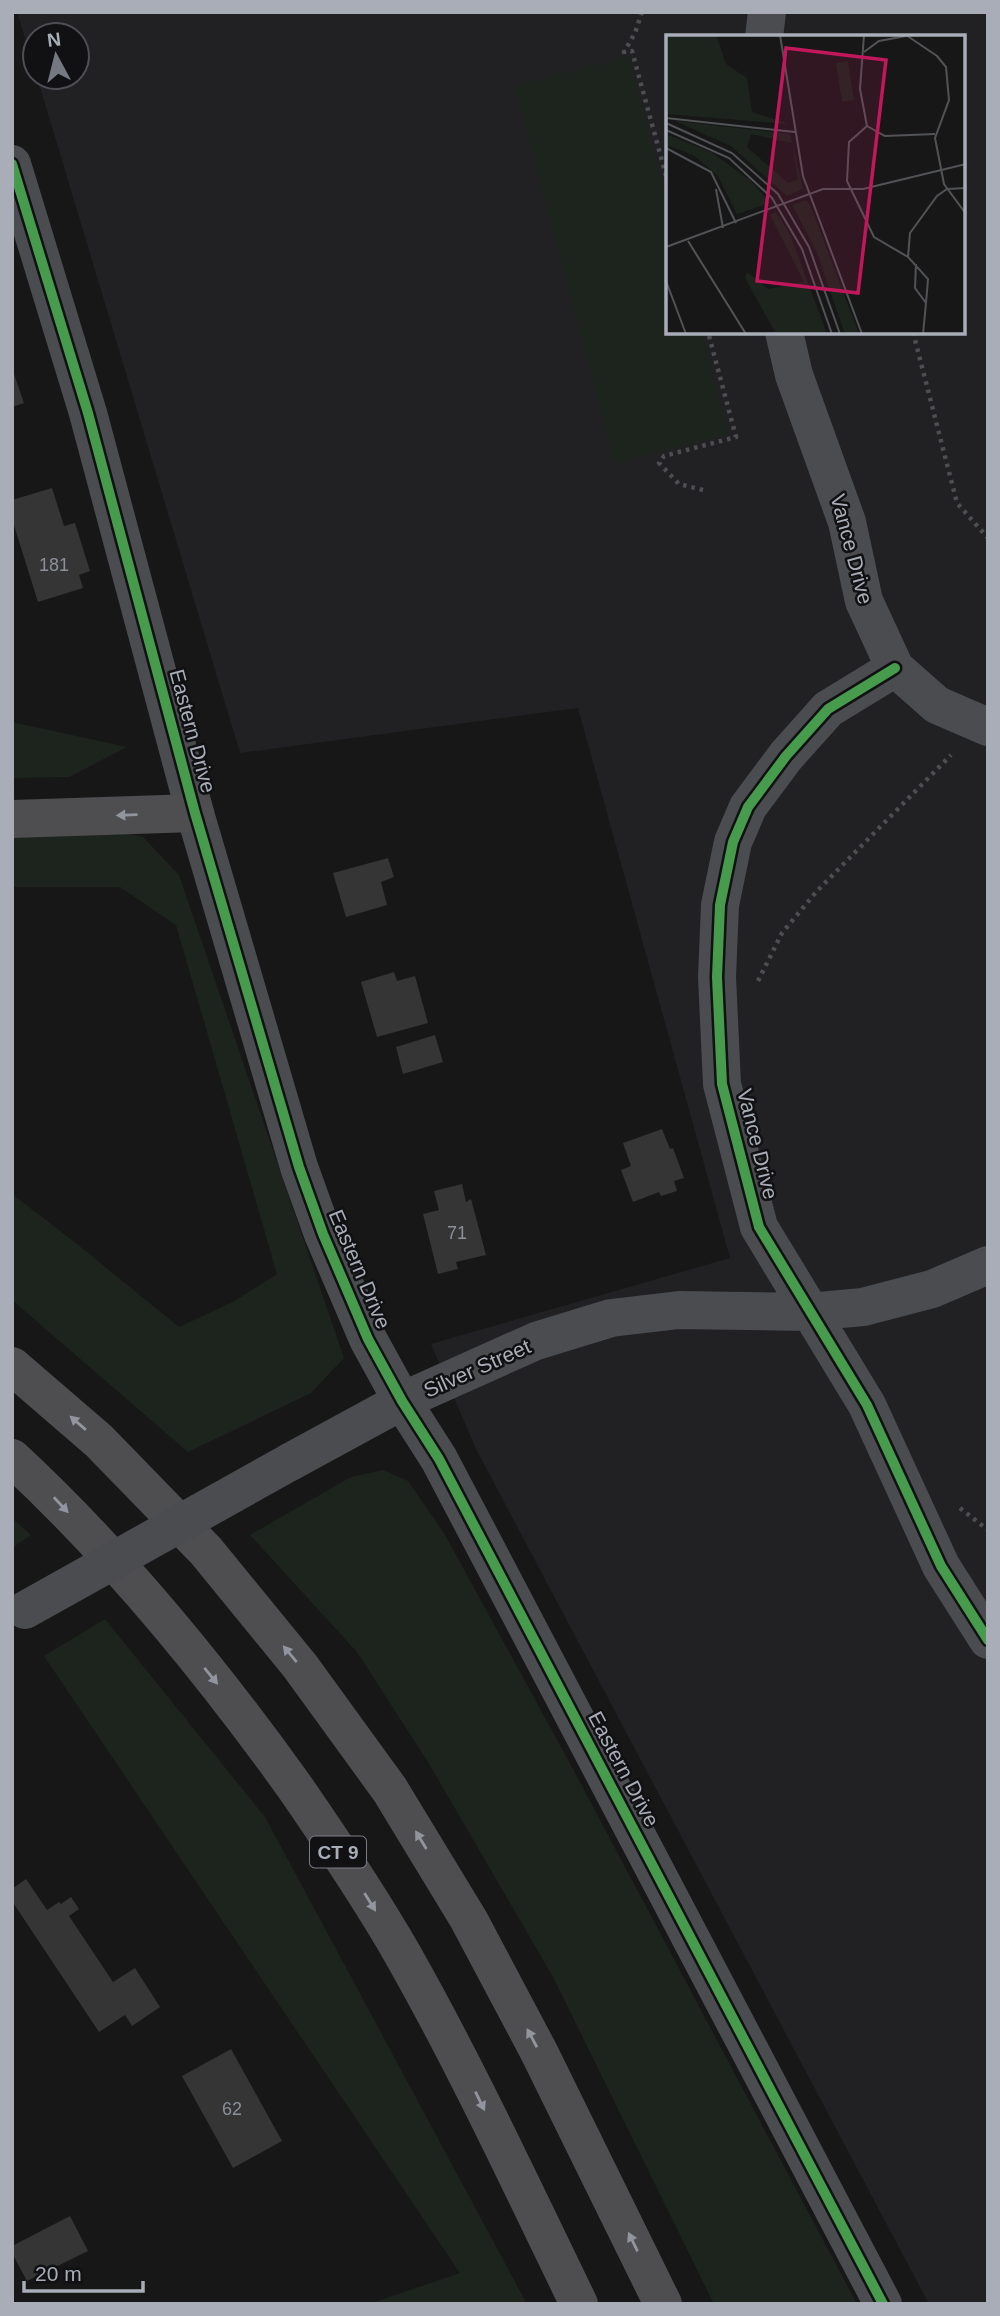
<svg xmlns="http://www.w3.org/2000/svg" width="1000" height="2316" viewBox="0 0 1000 2316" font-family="Arial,sans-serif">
	<rect width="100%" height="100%" fill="#171717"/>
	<!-- built -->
	<path fill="#212123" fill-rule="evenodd" d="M17,12H988V2304H929L476,1449L431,1344L730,1258L578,708L240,753L37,77H77V35H35V71ZM668,37H963V332H668Z"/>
	<!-- green -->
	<path fill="#1d241e" d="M629,56L667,203L668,332L702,333L728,434L615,463L515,86Z
		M12,722L127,747L69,777L12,778Z
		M117,831L143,837L179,875L344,1358L311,1393L188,1452L12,1300V1194L77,1244L179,1327L233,1302L277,1274L176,925L120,887H12V832Z
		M383,1470L408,1481L444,1533L573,1769L857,2304H714L553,1977L428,1762L357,1652L250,1535L351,1477Z
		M12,1518L31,1535L12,1548Z
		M105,1619L265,1817L527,2304H369L460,2273L44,1656Z"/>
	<!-- building -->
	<path fill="#353536" d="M12,368L24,403L12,407Z
		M52,488L64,526L75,523L90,571L79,575L83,588L38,602L12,519V500Z
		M388,858L394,877L381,882L387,905L346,917L333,873Z
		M394,972L397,981L415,976L428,1023L377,1037L361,982Z
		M435,1035L443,1062L403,1074L396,1047Z
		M662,1129L670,1149L673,1148L684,1178L674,1181L677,1191L661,1196L659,1192L633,1202L621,1170L631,1166L623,1143Z
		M462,1184L466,1202L471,1199L486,1255L456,1262L458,1269L438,1274L423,1214L439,1210L434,1191Z
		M26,1879L47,1910L59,1902L61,1904L71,1897L79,1909L69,1916L113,1982L135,1968L160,2007L132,2026L125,2015L99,2032L12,1901V1889Z
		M231,2049L282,2141L233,2168L182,2076Z
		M70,2216L88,2251L27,2281L12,2253V2246Z"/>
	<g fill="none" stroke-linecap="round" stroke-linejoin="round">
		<!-- path -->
		<path stroke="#4d4e52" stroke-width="4.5" stroke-dasharray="3.5 5" stroke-linecap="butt" d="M642,12L635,33L624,52L632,51L668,183
			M913,332L957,503L988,538
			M703,490L679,484L659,463L664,456L736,437L708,332
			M758,981L782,933L817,891L951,755
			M960,1508L988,1530"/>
		<!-- street -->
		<path stroke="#4b4c50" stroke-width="38" d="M764,37L767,12
			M12,164L88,413L195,813L299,1167L323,1234L368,1339L402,1401L439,1459L883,2304
			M784,332L794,375L847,522L864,601L895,668L937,705L988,727
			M895,668L828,709L786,756L748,807L733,842L720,905L717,977L722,1084L759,1227L867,1405L941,1566L988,1640
			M290,1462L402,1401L536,1341L611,1318L679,1310L808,1312L863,1307L932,1289L988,1265"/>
		<!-- highway -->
		<path stroke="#4e4e51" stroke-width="38" d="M12,819L195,813
			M12,1366L99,1441L206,1551L300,1666L390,1790L469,1920L539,2052L663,2304
			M12,1458C118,1556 210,1669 294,1786C332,1841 370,1897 403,1955C467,2068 522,2187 579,2304"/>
		<!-- street-bridge -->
		<path stroke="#4b4c50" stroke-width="38" d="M25,1610L290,1462"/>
		<defs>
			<path id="cycleway" d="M12,164L88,413L195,813L299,1167L323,1234L368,1339L402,1401L439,1459L883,2304
				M895,668L828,709L786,756L748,807L733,842L720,905L717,977L722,1084L759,1227L867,1405L941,1566L988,1640"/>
		</defs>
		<!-- cycleway casing -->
		<use href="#cycleway" stroke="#111113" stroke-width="15"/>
		<!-- cycleway -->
		<use href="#cycleway" stroke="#469c4c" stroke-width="10"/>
	</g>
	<!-- one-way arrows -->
	<defs><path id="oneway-solid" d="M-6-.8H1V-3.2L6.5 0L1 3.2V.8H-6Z" transform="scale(1.75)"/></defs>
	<g fill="#92959e">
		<use href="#oneway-solid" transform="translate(127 815) rotate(178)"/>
		<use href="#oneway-solid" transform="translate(78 1423) rotate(-139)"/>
		<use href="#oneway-solid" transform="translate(61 1505) rotate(47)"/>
		<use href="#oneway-solid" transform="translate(290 1654) rotate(-130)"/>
		<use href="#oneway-solid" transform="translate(211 1676) rotate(51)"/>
		<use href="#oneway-solid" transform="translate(421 1840) rotate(-121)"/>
		<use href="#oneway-solid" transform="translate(370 1902) rotate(58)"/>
		<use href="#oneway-solid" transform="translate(532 2038) rotate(-118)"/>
		<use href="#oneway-solid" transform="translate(480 2101) rotate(64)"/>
		<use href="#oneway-solid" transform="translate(633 2242) rotate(-116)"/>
	</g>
	<g text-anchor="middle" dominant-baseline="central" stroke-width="5" stroke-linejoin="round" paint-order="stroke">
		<!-- number labels -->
		<g font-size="18" fill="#8b8f98">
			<text x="54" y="565">181</text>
			<text x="457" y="1233">71</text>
			<text x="232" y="2109">62</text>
		</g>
		<!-- shield labels -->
		<rect fill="#111113" stroke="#7b7e86" stroke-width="2" x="310" y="1836.5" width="56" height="31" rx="5"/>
		<g font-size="19" font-weight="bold" fill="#a8adb8">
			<text x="338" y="1852">CT 9</text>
		</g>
		<!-- street labels -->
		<g font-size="21" fill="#a8adb8" stroke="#111113">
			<text transform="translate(852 549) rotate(75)">Vance Drive</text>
			<text transform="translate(193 731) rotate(75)">Eastern Drive</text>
			<text transform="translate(758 1144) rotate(76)">Vance Drive</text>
			<text transform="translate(360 1269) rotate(67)">Eastern Drive</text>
			<text transform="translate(477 1368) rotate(-24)">Silver Street</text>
			<text transform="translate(624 1769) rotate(62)">Eastern Drive</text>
		</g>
	</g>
	<!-- overview -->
	<g transform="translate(666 35)">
		<rect width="299" height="299" fill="#171717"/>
		<path d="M0,0H50L60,29L81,43L86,77L123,89L0,79ZM182,26L188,65L176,67L170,28ZM9,86L124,99L137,154L121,161L65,111ZM85,99L126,108L132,144L122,148L81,112ZM0,99L45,117L84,145L104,168L71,179L52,141L27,120L0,110ZM140,165L145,172L193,299H179L151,218L126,170ZM110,177L124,199L161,299H110L79,243L81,237L102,254L138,247L104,180Z" fill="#1d241e" fill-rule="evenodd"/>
		<path fill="none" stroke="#515357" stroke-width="2" d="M114,0L137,141L196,299M198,0L194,54L201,91M240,0L271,21L280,32L283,65L269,103L278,149L300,179M198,17L213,6L240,1M0,83L129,97M0,88L66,118L112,159L143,212L174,299M201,91L183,107L181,146L208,202L242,222M201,91L219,101L269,99M0,95L63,123L106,163L136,214L166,299M0,113L45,137L70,188M50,154L57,193M22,206L80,299M0,212L157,154H197L300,129M250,229L249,253L260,268L257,299M0,246L20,299M260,268L262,244L242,222L244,198L271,161L281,154L300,153"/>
		<path fill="#c2185b" fill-opacity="0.15" stroke="#c2185b" stroke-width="3.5" d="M120,13L220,25L192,258L91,246Z"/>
		<rect width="299" height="299" fill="none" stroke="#a8adb8" stroke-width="3.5"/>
	</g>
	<!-- border -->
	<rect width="1000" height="2316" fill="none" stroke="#a8adb8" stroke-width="28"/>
	<!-- north arrow -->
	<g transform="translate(56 56) rotate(353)"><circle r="33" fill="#111113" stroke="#4d4f55" stroke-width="2"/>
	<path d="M0-5L12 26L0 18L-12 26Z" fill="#757880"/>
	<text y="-10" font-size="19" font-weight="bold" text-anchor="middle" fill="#a8adb8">N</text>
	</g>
	<!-- scale -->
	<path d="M24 2281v10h119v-10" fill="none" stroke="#a8adb8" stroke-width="3.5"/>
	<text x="35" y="2281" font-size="21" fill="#a8adb8" stroke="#111113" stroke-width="5" paint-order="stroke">20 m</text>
</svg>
